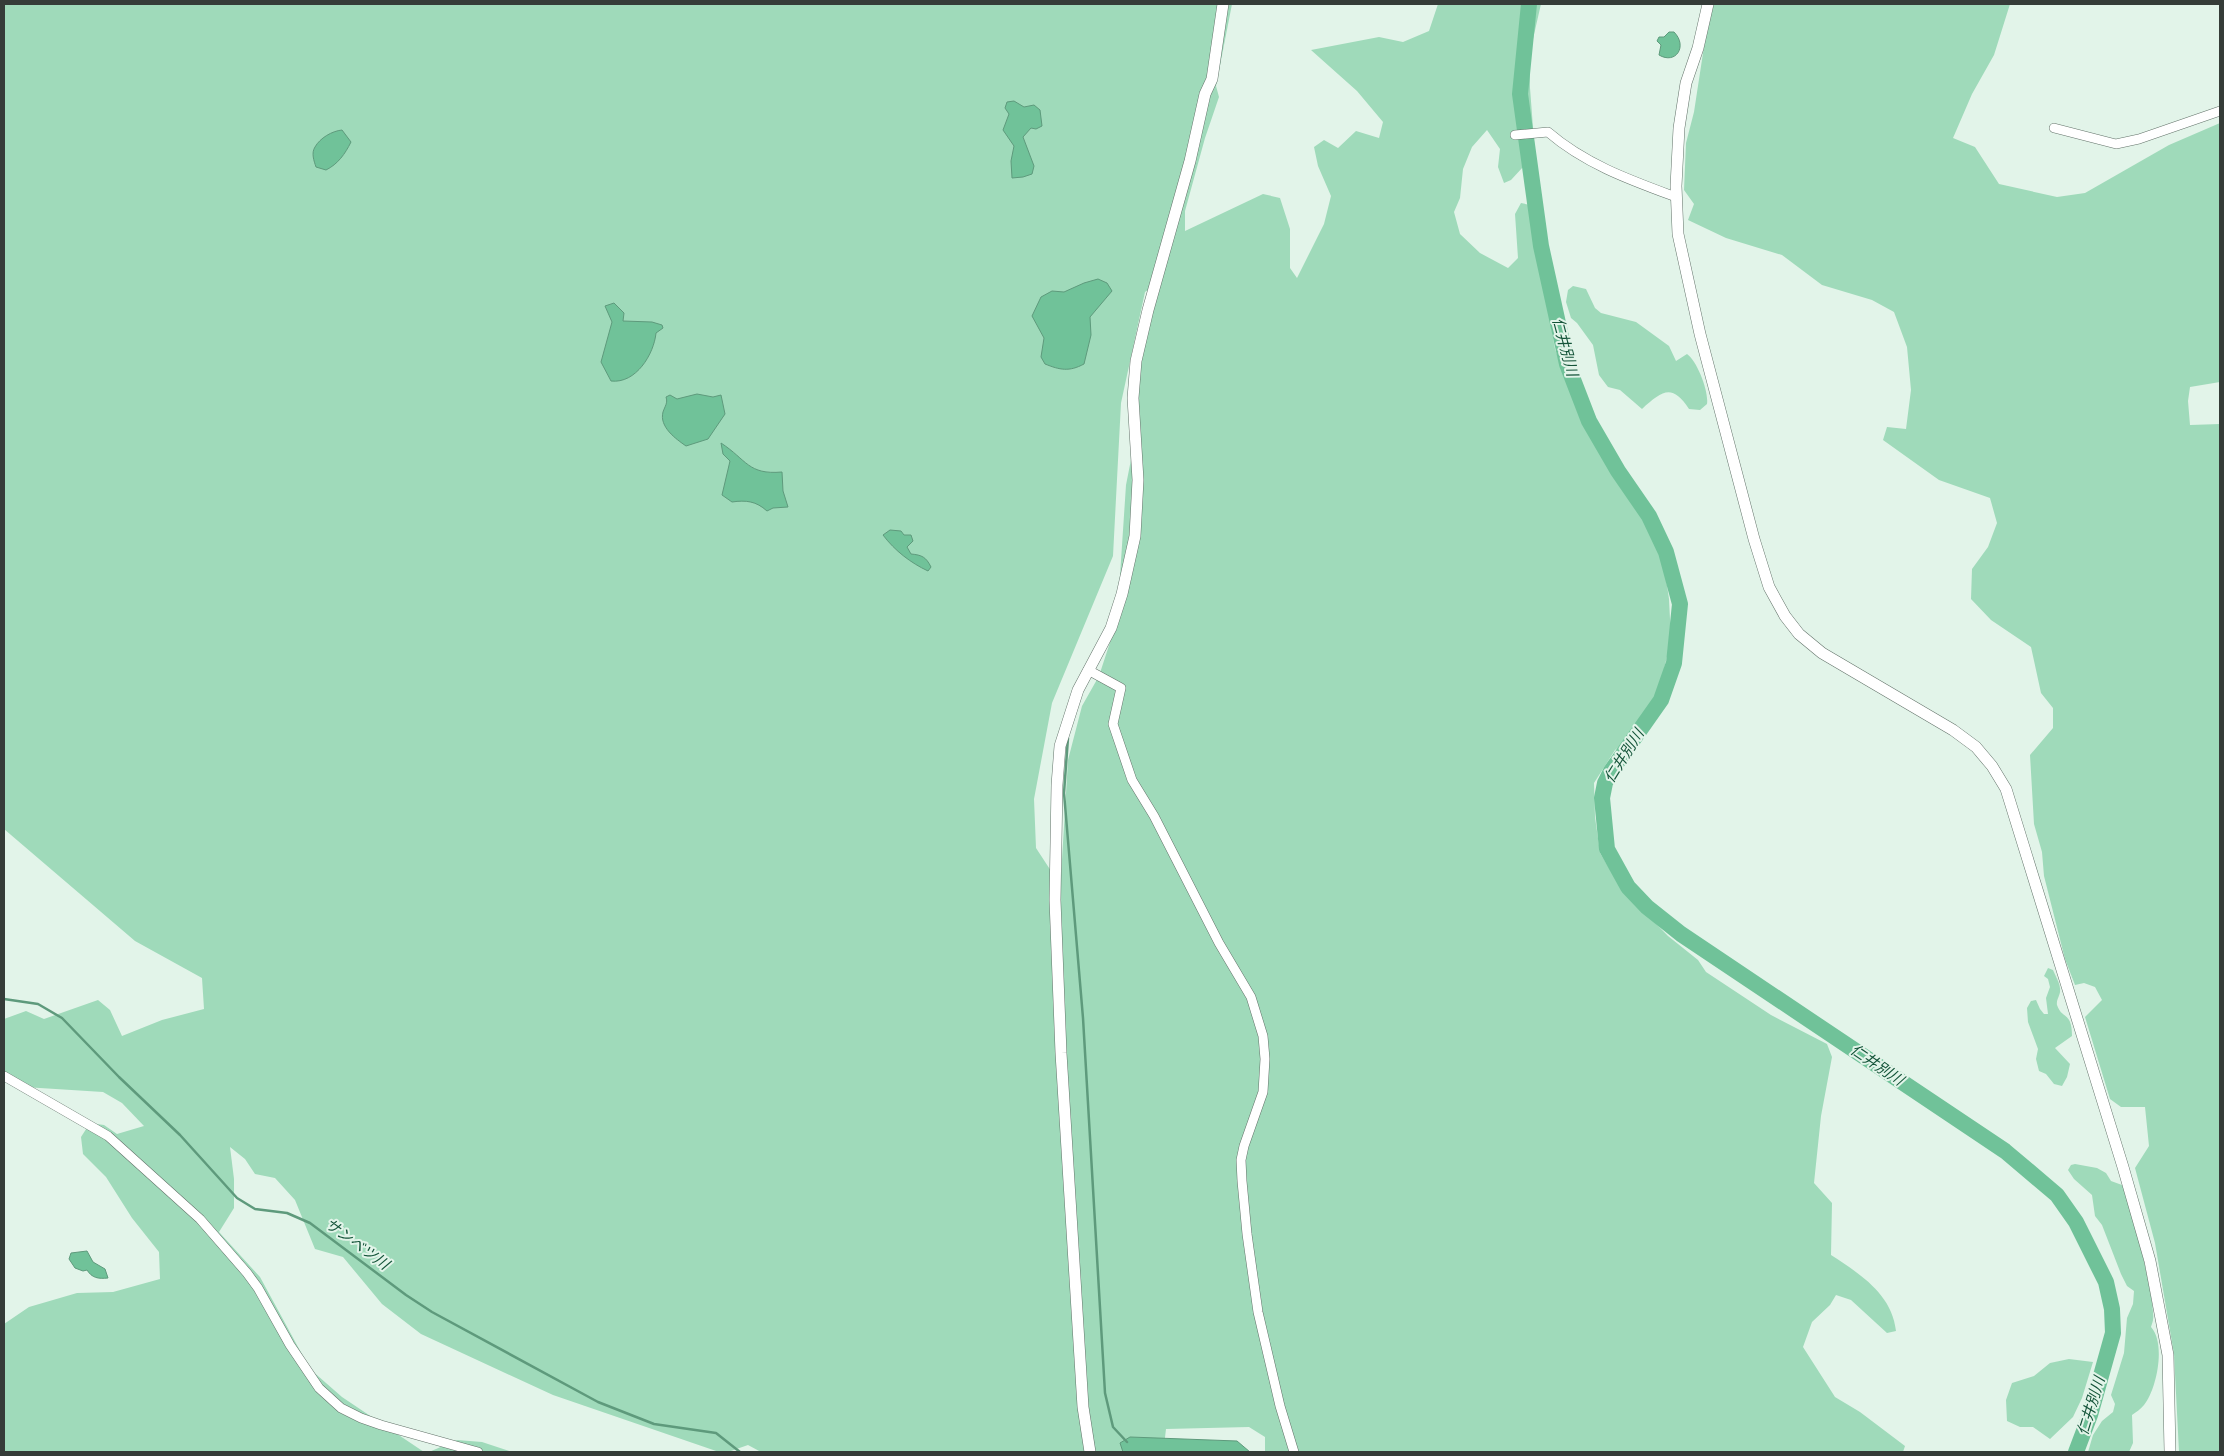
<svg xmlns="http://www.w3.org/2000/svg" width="2224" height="1456" viewBox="0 0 2224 1456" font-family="Cabin,'Noto Sans JP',sans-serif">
	<rect width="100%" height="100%" fill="#e2f4e9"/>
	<!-- green -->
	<path fill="#9fdaba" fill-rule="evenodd" d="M4,4H1232L1216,86L1219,97L1205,138L1185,211V231L1263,194L1280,198L1290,229V268L1297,278L1324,224L1331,196L1318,166L1314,147L1324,140L1338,148L1356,131L1379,138L1383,122L1357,91L1311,50L1379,37L1403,42L1429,31L1438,4H1541L1530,52V88L1535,154L1511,180L1504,183L1498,167L1500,149L1487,130L1472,147L1463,169L1460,198L1454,212L1460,234L1480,253L1508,268L1518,258L1515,214L1521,203L1530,205L1555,349L1575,403L1597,445L1622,470L1652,527L1664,565L1669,599L1671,639L1655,708L1631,737L1615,750L1594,783L1595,817L1600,853L1621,888L1668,936L1698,960L1706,972L1771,1015L1827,1044L1832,1057L1821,1116L1814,1183L1832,1203L1831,1255C1860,1274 1892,1294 1896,1331L1887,1333L1851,1300L1836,1295L1830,1305L1812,1322L1803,1347L1835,1397L1860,1412L1905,1446L1903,1452H1265V1437L1249,1427L1166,1429L1164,1446L1149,1452H761L748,1445L728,1452H719L553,1395L421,1334L382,1304L343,1257L315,1249L295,1200L275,1178L255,1174L245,1159L230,1147L234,1179V1208L219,1232L260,1277L310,1369L342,1397L424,1452H4V1324L29,1307L77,1293L113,1292L160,1279L159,1252L132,1218L106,1177L83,1154L81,1137L90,1123L104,1125L117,1134L144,1126L122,1103L103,1092L24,1087L4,1074V1019L26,1011L44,1019L98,1000L110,1010L122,1036L162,1020L204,1009L202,978L135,941L4,829ZM1152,287L1138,369L1139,419L1126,485L1117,621L1099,676L1082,706L1068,760L1061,876L1053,874L1036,848L1034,799L1052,703L1113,556L1121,403L1145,292Z
		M1714,4H2010L1994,55L1972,94L1953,138L1975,147L1999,184L2057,197L2085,193L2169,145L2220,123V382L2190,387L2188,401L2190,425L2220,424V1452H2179L2174,1354L2155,1243L2135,1168L2149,1146L2145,1107H2121L2110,1099L2085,1017L2102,1000L2095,987L2084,983L2075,985L2065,959L2044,876L2042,852L2034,824L2030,755L2053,728V708L2041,693L2031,647L1991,620L1971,599L1972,569L1988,547L1997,523L1990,498L1939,480L1883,440L1887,427L1906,429L1911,390L1907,347L1894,312L1872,300L1822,285L1782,255L1726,238L1688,220L1694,204L1684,190L1686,143L1694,112L1707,27Z
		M1573,286L1586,289L1595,308L1601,313L1636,322L1669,346L1676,361L1687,354C1697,361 1709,391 1707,404L1700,410L1689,409C1672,383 1662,391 1642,409L1620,390L1608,387L1599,375L1593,345L1577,323L1571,318L1566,302L1568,290Z
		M2048,968L2053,970C2055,975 2060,983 2060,989C2061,995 2056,999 2057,1005C2062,1020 2072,1011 2072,1036L2055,1048L2070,1064L2067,1077L2062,1086L2054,1084L2046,1074L2039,1071L2036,1059L2038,1049L2028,1022L2027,1008L2031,1001L2036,1000L2040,1009L2044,1014H2048L2046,998L2050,987L2048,979L2044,976Z
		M2075,1164L2097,1168L2106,1173L2111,1181L2122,1185C2131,1201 2156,1304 2153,1320C2153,1321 2151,1327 2151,1327C2166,1343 2157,1389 2144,1405C2141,1409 2136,1412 2132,1415L2133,1443L2129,1452H2088L2093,1435L2102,1421L2113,1412L2115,1404L2111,1395L2124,1353L2127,1318L2133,1304L2134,1291L2127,1286L2121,1274L2102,1225L2095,1216L2092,1195L2074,1179L2068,1170L2071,1165Z
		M2069,1359L2093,1362L2082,1398L2073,1417L2050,1439L2033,1427H2020L2007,1421L2006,1400L2012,1383L2034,1376L2050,1363Z
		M457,1440L482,1442L512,1452H429Z"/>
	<!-- water -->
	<path fill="#70c299" stroke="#5e9a7c" d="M1669,32H1674C1688,46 1676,65 1659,55L1661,45L1657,41L1659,37H1664Z
		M1014,101L1024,107L1034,105L1040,110L1042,126L1036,129L1031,128L1023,137L1034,166L1032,174L1023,177L1012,178L1011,161L1014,146L1003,130L1009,114L1005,108L1007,102Z
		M342,130L351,142C345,154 338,164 326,170L316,167C314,161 311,153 315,147C320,138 332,131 342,130Z
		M1098,279L1107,283L1112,291L1090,317L1091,335L1084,364C1069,372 1060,370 1045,364L1041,357L1044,338L1032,316L1041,297L1052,291L1064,292L1084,283Z
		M614,303L624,313L623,321L652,322L662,325L663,328L656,333C654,354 636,384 611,381L601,362L612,322L605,306Z
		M697,394L713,397L721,395L725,414L708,439L686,446C676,439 659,427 663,412C665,406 668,403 666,397L670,395L677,399Z
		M721,443C747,460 748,475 782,472L783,491L788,507L773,508L767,511C756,501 746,500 732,502L722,495L730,461L723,454Z
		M890,530L901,531L904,535H911L913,541L907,547L911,554C922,555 926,557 931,567L928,571C911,563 895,551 883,535Z
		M87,1251L93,1262L105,1269L108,1278C98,1279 92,1278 87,1270L83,1271L75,1268L69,1259L71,1253Z
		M1130,1437L1237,1441L1250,1452H1123L1120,1443Z"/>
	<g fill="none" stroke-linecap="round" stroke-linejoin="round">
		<!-- stream -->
		<path stroke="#5e9a7c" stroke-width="2.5" d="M1068,738L1064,793L1083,1018L1105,1393L1113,1427L1127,1442
			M4,999L38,1004L62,1018L119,1077L180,1135L237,1198L255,1209L287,1213L310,1223L406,1295L432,1312L598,1402L654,1424L716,1433L740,1452"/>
		<!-- river -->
		<path stroke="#70c299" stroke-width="16" d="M1529,4L1520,94L1541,246L1567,364L1589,421L1618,471L1649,516L1666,552L1680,604L1674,663L1661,700L1611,771L1605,783L1602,798L1607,849L1628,887L1647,907L1681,934L2005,1151L2057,1195L2076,1222L2106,1282L2112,1309L2113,1333L2090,1415L2076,1452"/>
		<defs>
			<path id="minor" d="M2054,128L2116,144L2139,139L2220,111
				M1515,135L1548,132C1585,164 1630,180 1676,197
				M1088,670L1121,688L1113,724L1132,780L1154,816L1219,943L1251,997L1263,1036L1265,1059L1263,1092L1244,1146L1241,1160L1242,1181L1247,1234L1258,1312L1280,1406L1294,1452
				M4,1076L108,1136L200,1219L247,1273L258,1288L290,1345L319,1388L341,1408L361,1418L381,1425L478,1452"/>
			<path id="tertiary" d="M1708,4L1698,48L1686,83L1679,128L1676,186L1678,234L1700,334L1754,539L1769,587L1785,616L1799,634L1822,653L1953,730L1976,747L1992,766L2006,789L2123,1167L2150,1261L2168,1355L2170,1452
				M1090,1452L1083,1407L1061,1053L1055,900L1057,785L1060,746L1078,690L1111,628L1122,594L1135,536L1138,480L1133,398L1136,361L1148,310L1190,161L1205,94L1212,79L1223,4"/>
		</defs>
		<!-- minor casing -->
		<use href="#minor" stroke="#63736a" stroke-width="10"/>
		<!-- tertiary casing -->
		<use href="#tertiary" stroke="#63736a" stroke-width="12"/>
		<!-- minor -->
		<use href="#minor" stroke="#fff" stroke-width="9"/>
		<!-- tertiary -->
		<use href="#tertiary" stroke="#fff" stroke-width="11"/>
	</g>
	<g text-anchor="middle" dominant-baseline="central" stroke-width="4" stroke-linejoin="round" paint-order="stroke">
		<!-- water labels -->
		<g font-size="15" font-style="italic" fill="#145439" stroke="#e2f4e9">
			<text transform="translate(1565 347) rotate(75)">仁井別川</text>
			<text transform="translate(1624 756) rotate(-58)">仁井別川</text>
			<text transform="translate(1877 1065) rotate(34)">仁井別川</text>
			<text transform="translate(357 1244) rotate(36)">サンベツ川</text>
			<text transform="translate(2091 1406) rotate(-73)">仁井別川</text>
		</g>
	</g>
	<!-- border -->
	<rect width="2224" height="1456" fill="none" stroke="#353c38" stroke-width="10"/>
</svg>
